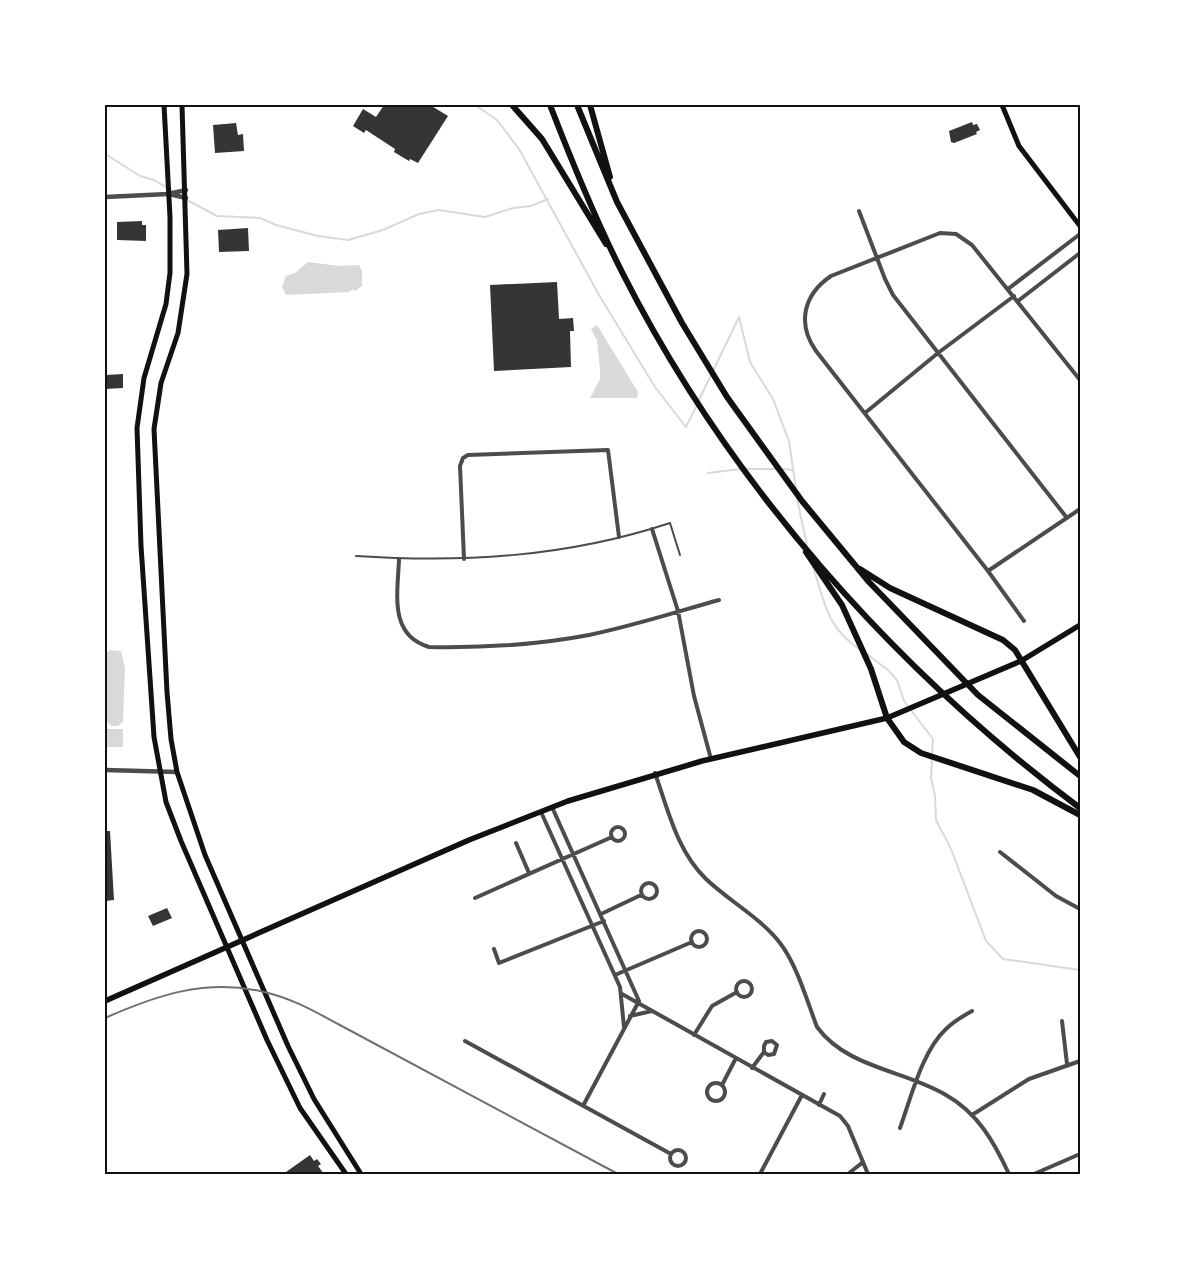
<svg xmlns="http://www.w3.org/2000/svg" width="1185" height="1279" viewBox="0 0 1185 1279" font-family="Inter,sans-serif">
	<rect width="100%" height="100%" fill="#fff"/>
	<!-- water -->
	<path fill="#d9d9d9" d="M308,262L339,266L359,265L362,271V286L355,291L353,289L349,292L286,295L282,287L286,276L295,273Z
		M597,325L638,392L637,398H590L600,379V370L597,340L591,329Z
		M110,650L121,651L125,668L123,722L118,726H111L107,722L105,663V654Z
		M105,729H123V747H105Z"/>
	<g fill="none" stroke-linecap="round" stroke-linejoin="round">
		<!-- stream -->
		<path stroke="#d9d9d9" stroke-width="2" d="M475,105L497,120L519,149L599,295L655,387L686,427L697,405
			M1079,117L1080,118
			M107,155L140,176L154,180L174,192
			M187,200L217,216L260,218L276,225L318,236L348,240L383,230L419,214L439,210L485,217L513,208L531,206L548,199
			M713,371L739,317L750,362L773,399L789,441L796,489
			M699,400L711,375
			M745,469H776
			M780,469L793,470
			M708,473L741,469
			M797,499L807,545
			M813,567C825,603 826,626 859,649
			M867,654L889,671L897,680L904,701L933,739L932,754
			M932,759L931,778L935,796L936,820L951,849L986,941L1003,959L1080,970"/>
	</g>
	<!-- building -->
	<path fill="#353535" d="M384,105H430L448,116L418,163L410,159L409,161L394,152L395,149L366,130L364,133L353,126L363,109L376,117Z
		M972,122L973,125L977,124L980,130L976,132L977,134L954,143L951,142L949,131Z
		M236,123L238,135L243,134L244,151L215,153L213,125Z
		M142,221V225H146V241L117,240V222Z
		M248,228L249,251L219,252L218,230Z
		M557,282L559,319L573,318L574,331H570L571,367L494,371L490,285Z
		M123,374V388L105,389V375Z
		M105,831H110L114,900L105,901Z
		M167,908L172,918L153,926L148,916Z
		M310,1155L314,1161L317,1159L321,1164L318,1166L324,1174H288L286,1172Z"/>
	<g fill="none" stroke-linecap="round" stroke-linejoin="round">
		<!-- service -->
		<path stroke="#4c4c4c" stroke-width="2" d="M356,556C464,563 567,557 670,523L680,555"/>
		<!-- minor -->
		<path stroke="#4c4c4c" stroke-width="4" d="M859,211L885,279L893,295L1067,518
			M1008,289L1080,234
			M1018,301L1080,253
			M865,413L938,353L1014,296
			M652,529L678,611L694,696L711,759
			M399,559C398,592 388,635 429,647C482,648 537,645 589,635C633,626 676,612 719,600
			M464,559L460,466L463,458L468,455L608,450L619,537
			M988,571L1080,509
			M1024,621L988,571L816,351C797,324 803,295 831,276L940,233L956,234L972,245L1080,380
			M655,773C668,810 677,851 706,879C729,901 761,918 780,943C797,965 807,1001 817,1027C847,1068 904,1070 946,1095C978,1113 994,1142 1009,1174
			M552,807L639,1001
			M541,812L620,987L624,1027
			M611 834a7 7 0 1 1 14 0a7 7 0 1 1-14 0Z
			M516,843L529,873
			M1000,852L1056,896L1080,909
			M641 891a8 8 0 1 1 16 0a8 8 0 1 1-16 0Z
			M475,898L612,837
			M601,914L641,895
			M691 939a8 8 0 1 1 16 0a8 8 0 1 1-16 0Z
			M494,949L499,963L604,921
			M615,975L692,942
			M736 989a8 8 0 1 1 16 0a8 8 0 1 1-16 0Z
			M622,994L840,1116L848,1126L868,1174
			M630,1016L652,1011
			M1062,1021L1067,1064
			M694,1035L712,1006L737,992
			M465,1041L671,1154
			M752,1068L764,1052V1046L766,1042L772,1041L777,1045L774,1054L768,1055L764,1052
			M707 1092a9 9 0 1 1 18 0a9 9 0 1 1-18 0Z
			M722,1085L736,1058
			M584,1104L639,1001
			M819,1105L824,1094
			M972,1115L1029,1079L1080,1061
			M900,1128C911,1098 922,1051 946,1029C954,1021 963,1016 972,1011
			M670 1158a8 8 0 1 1 16 0a8 8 0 1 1-16 0Z
			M760,1174L802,1095
			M848,1174L863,1162
			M1034,1174L1080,1154"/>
		<!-- tertiary -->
		<path stroke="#4c4c4c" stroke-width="4.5" d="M169,194L186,198
			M105,197L168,194L186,190
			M105,770L177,772"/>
		<!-- secondary -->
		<path stroke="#111" stroke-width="5" d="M164,105L170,217V273L166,304L144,378L137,428L141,546L154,737L166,802L181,841L267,1040L300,1108L346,1174
			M182,105L187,274L178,333L161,383L154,429L167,692L171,739L177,772L205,855L288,1046L314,1099L361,1174
			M1002,105L1019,146L1080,226"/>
		<!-- primary -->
		<path stroke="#111" stroke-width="5.5" d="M105,1001L469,840L568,801L702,761L887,718L1021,661L1080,625"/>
		<!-- motorway -->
		<path stroke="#111" stroke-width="6" d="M512,105L542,139L606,244
			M550,105C572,162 595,219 623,274C729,483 893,668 1080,808
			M577,105L617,202L682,323L727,397L802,501L869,582L978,695L1080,776
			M590,105L610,177
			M806,552L842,605L871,669L887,718L904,742L921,753L1033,790L1080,815
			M860,569L890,588L1003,640L1015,650L1080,757"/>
		<!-- rail -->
		<path stroke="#707070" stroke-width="2" d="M105,1018C157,995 207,978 264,992C291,998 314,1011 338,1024L618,1174"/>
	</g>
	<!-- border -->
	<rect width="1185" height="1279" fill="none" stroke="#ffffff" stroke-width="212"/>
	<rect x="106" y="106" width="973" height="1067" fill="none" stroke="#111" stroke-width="2"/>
</svg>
